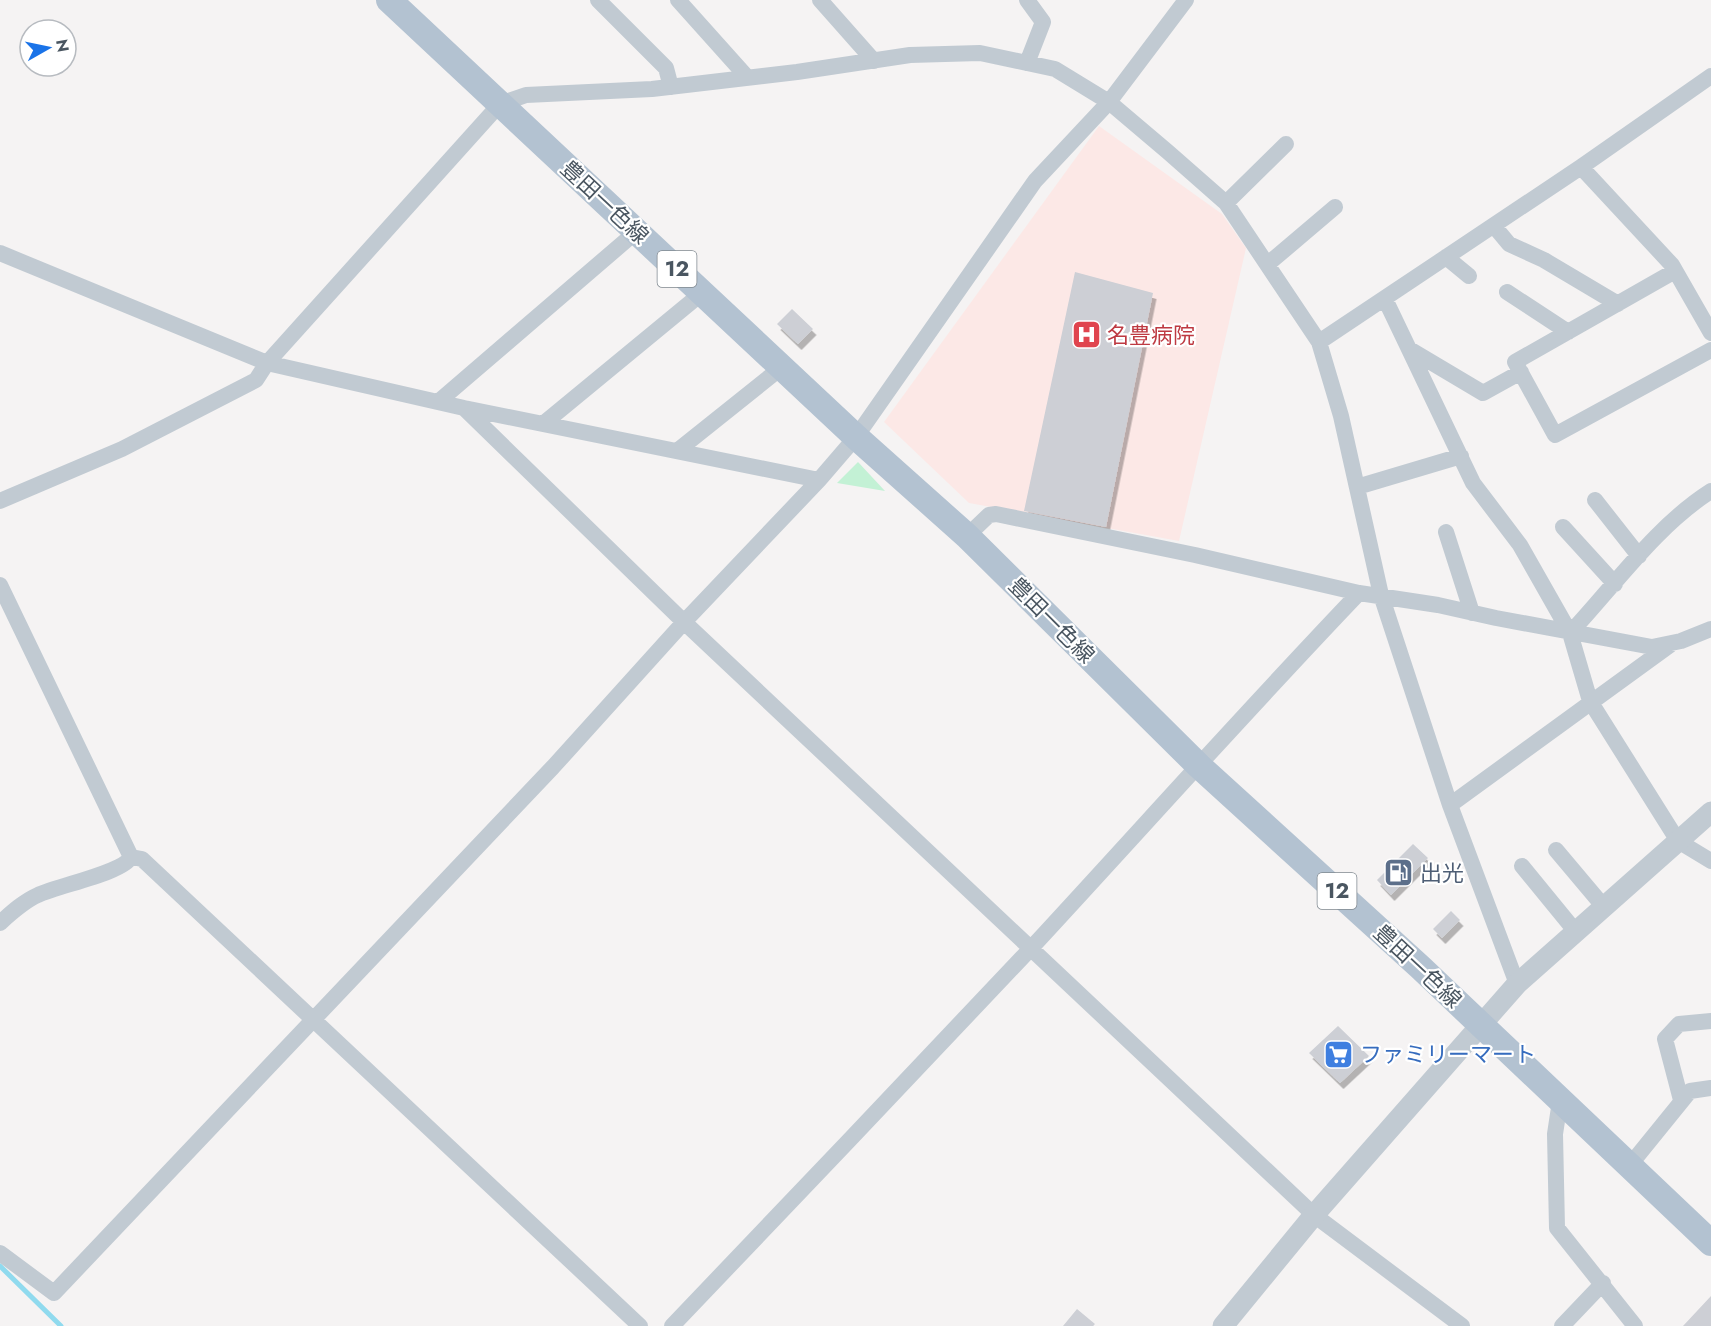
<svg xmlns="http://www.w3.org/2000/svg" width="1711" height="1326" viewBox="0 0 1711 1326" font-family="Jost,'Noto Sans JP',sans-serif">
	<defs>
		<filter id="shadow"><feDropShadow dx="3.5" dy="6" stdDeviation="0" flood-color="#0004"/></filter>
	</defs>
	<rect width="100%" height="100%" fill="#f5f3f3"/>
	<!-- medical -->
	<path fill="#fce8e6" d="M1099,126L1222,214L1246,248L1179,541L969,503L884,422Z"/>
	<!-- green -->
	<path fill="#c3f1d5" d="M858,462L885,491L837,483Z"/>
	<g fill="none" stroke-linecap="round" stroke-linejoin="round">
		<!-- stream -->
		<path stroke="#90daee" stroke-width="5" d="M0,1266L61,1326"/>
	</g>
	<!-- building -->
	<path fill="#cdcfd5" filter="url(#shadow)" d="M1075,272L1153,293L1106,527L1024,511Z
		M792,309L813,329L798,344L777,324Z
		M1413,844L1428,858L1391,895L1377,880Z
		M1451,911L1460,920L1442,938L1433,929Z
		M1338,1026L1369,1056L1340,1083L1309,1053Z
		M1711,1296V1326H1683Z
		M1077,1309L1095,1324L1093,1326H1063Z"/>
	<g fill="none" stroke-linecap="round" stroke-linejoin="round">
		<!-- minor -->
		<path stroke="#c1cad2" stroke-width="16" d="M598,0L666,68L671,87
			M678,0L747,77
			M820,0L874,61
			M1027,0L1043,22L1027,63
			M1581,167L1672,265L1711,333
			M1226,203L1286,144
			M1494,226L1509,244L1544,260L1618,304
			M0,253L267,363L464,408L819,480
			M1446,257L1469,276
			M1269,263L1335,207
			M1675,271L1515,362L1555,435L1711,350
			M1507,292L1568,332
			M1385,299L1473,483L1520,545L1570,633L1590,701L1678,841L1711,861
			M1319,342L1581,167L1711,76
			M1409,349L1483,393L1521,372
			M438,402L637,231
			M464,408L684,622L1314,1215L1462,1326
			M543,424L702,293
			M677,451L782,367
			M1357,487L1461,456
			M1595,500L1639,556
			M0,501L122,449L256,380L267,363L500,104L526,95L652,89L797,72L910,55L980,53L1055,69L1109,102L1168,152L1226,203L1319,342L1341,416L1381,595L1450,805L1517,984
			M1563,527L1615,584
			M1446,532L1472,613
			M967,536L989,515L996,514L1195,555L1359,593L1438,605L1496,618L1652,647L1681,641L1711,629
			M0,585L131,857
			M1570,633C1615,585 1656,526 1711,491
			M1450,805L1670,645
			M1556,850L1604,907
			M131,857L142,859L640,1326
			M1522,866L1576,932
			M0,923C11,913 24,901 38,895C59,885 123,873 131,857
			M1681,1100L1665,1039L1679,1024L1711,1021
			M1560,1101L1555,1134L1557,1228L1635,1326
			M1630,1165L1690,1091L1711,1088
			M0,1253L54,1293L553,767L684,622L819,480L856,437L1035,181L1109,102L1186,0
			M672,1326C793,1199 914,1073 1034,945C1143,827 1249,708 1359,593
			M1562,1326L1603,1283"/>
		<!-- tertiary -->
		<path stroke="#c1cad2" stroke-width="21" d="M1223,1326L1314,1215L1517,984L1711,812"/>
		<!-- primary -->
		<path stroke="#b3c2d1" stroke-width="26" d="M389,0L856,437L967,536L1199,766L1420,967L1711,1243"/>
	</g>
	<!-- icons -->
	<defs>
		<symbol id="hospital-square" viewBox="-11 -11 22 22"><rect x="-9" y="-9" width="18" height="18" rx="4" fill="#e0444e" stroke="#fff"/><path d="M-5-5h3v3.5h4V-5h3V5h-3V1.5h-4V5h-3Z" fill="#fff"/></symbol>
		<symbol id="fuel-square" viewBox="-11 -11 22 22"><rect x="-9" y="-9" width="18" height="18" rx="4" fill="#5c6f8a" stroke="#fff"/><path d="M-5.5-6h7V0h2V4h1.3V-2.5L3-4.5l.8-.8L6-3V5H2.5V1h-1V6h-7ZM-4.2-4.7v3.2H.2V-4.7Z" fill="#fff"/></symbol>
		<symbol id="supermarket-square" viewBox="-11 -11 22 22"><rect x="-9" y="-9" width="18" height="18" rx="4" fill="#3f7fe0" stroke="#fff"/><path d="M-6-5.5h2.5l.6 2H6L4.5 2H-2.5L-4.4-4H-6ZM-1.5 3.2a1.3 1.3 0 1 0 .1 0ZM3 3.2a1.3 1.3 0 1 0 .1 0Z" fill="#fff"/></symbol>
	</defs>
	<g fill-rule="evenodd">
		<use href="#hospital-square" x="1070" y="318" width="33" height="33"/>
		<use href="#fuel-square" x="1382" y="856" width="33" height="33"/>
		<use href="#supermarket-square" x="1322" y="1038" width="33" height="33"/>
	</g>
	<g text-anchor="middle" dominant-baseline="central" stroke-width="4.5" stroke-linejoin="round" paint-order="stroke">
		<!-- shield labels -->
		<g fill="#fff" stroke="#808990" stroke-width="1.5">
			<rect x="657.5" y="251" width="39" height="36" rx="4.5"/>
			<rect x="1317.5" y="873" width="39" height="36" rx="4.5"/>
		</g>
		<g font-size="21" font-weight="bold" fill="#4a5661">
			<text x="677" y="269">12</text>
			<text x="1337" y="891">12</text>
		</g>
		<!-- street labels -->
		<g font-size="22" fill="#4a5661" stroke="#fff">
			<text transform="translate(605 202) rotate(43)">豊田一色線</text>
			<text transform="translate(1052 620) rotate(45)">豊田一色線</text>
			<text transform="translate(1418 966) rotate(43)">豊田一色線</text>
		</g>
		<!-- health labels -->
		<g font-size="22" fill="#be3a42" stroke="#fff" text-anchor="start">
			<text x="1107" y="335">名豊病院</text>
		</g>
		<!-- service labels -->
		<g font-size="22" fill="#4e5e75" stroke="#fff" text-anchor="start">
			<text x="1420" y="873">出光</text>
		</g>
		<!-- shop labels -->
		<g font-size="22" fill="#366cbe" stroke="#fff" text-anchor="start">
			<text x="1360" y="1054">ファミリーマート</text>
		</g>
	</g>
	<!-- north arrow -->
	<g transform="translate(48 48) rotate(81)"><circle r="28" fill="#ffffff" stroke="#b7bbc0" stroke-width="1.5"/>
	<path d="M0-4.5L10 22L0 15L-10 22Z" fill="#1a73e8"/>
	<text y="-9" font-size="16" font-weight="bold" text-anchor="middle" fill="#4a5661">N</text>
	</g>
</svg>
